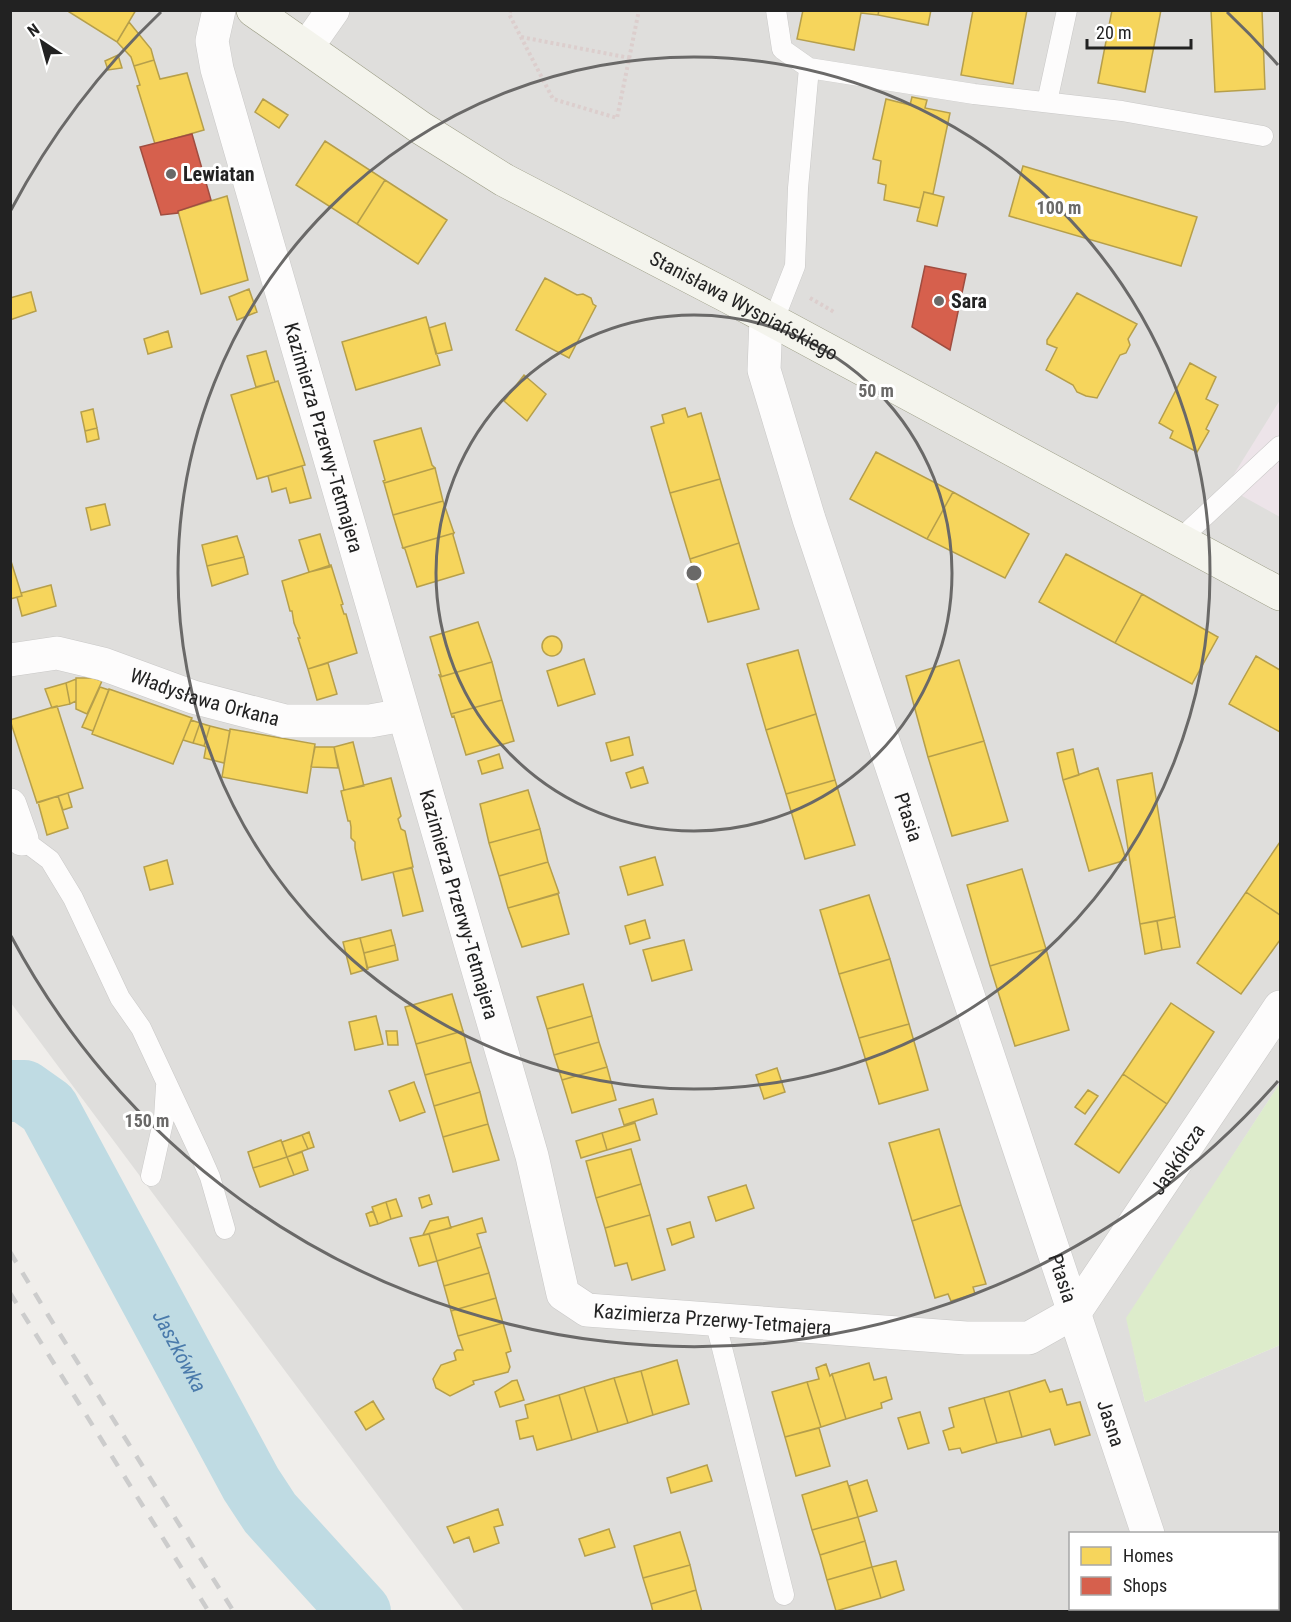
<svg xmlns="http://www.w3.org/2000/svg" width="1291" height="1622" viewBox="0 0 1291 1622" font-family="'Roboto Condensed',sans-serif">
	<rect width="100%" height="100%" fill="#f0eeeb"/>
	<!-- residential -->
	<path fill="#dfdedc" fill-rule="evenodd" d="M11,11H1280V1083L1127,1319L1145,1402L1280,1345V1611H464L11,1003ZM1070,1534H1278V1608H1070Z"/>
	<!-- industrial -->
	<path fill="#ede4e9" d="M1280,400V517L1226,487Z"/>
	<!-- grass -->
	<path fill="#ddeccb" d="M1280,1083V1345L1145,1402L1126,1318Z"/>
	<!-- homes -->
	<path fill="#f6d55c" stroke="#b69f4b" stroke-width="1.5" d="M66,10H136L117,42Z
		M803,10H879L878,15L861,13L854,50L797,39Z
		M879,10H931L928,25L878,15Z
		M973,10H1027L1013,84L961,75Z
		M1112,10H1161L1145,92L1098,83Z
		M1211,10H1262L1265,89L1215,92Z
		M129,22L151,49L154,60L134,66L131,57L117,42Z
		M118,55L122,68L108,70L105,61Z
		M154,60L160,79L187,73L204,130L155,144L137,86L140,85L134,66Z
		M912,97L927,100L925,108L950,113L933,194L924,192L920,208L884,200L886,185L878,183L881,161L873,159L886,99L910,105Z
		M263,99L288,115L279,128L255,112Z
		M325,141L385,180L357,224L296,185Z
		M1023,166L1197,217L1181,266L1009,216Z
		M385,180L447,220L418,264L357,224Z
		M924,192L944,197L937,226L917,221Z
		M227,196L248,280L201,294L178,211Z
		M545,278L577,295L583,294L591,298L593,304L596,306L569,358L516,330Z
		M249,289L257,312L237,320L229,297Z
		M31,292L36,311L10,320V298Z
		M1077,293L1137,324L1128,339L1130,345L1126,353L1120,355L1097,398L1086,396L1077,392L1073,385L1046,370L1057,348L1047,344V340Z
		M426,317L440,365L356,390L342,342Z
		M445,323L452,350L436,354L429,328Z
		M168,331L172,347L148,354L144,339Z
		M266,351L275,382L256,387L247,356Z
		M1190,363L1216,377L1206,399L1218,405L1206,429L1209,431L1197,452L1170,438L1173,431L1159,423Z
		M524,375L546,394L527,421L504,401Z
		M278,381L305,465L257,479L231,395Z
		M685,408L688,417L701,413L720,479L670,493L651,427L664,423L662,415Z
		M93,409L97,428L85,431L81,412Z
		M97,428L99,439L87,442L85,431Z
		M421,428L432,465L435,468L384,483L383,481L385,480L374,441Z
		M876,452L953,492L927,539L850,499Z
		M302,466L311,498L290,503L286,488L272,492L268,476Z
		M435,468L443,501L393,515L384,483Z
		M720,479L739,543L690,559L670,493Z
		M953,492L1029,534L1005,578L927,539Z
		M443,501L454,533L403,548L393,515Z
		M105,504L110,525L91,530L86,508Z
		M454,533L453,535L464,573L417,587L405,549L403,548Z
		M320,534L330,567L309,572L299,540Z
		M237,536L244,557L207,566L202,545Z
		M739,543L759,609L708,622L690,559Z
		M1066,554L1142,594L1115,643L1039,602Z
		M244,557L248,574L212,586L207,566Z
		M10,558L22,596L10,599Z
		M331,565L343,604L341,605L344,614H346L357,653L308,669L298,638H300L294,623L292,611H290L282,581Z
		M51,585L56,606L22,616L17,597L22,596L21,593Z
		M1142,594L1218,637L1192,684L1115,643Z
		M478,622L492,662L440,677L439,675H441L430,637Z
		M542 646a10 10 0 1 1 20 0a10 10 0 1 1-20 0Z
		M798,650L816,714L766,730L747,664Z
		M1256,656L1280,670V732L1229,704Z
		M584,659L595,694L558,706L547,671Z
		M959,660L984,741L928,757L906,676Z
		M492,662L502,700L451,714L440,677Z
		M328,663L337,694L317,700L308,669Z
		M76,678H93L102,681L87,714L76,709Z
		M76,679V701L70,704L66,683Z
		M66,683L70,704L52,708L45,689Z
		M100,687L109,690L93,731L82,727Z
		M109,689L192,718L173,764L92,734Z
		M502,700L514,741L466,755L454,716L452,717L451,714Z
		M57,706L83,788L37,803L10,720Z
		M816,714L835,780L786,794L766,730Z
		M191,720L200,723L193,743L183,740Z
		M200,723L210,726L204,746L193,743Z
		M210,726L230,731L224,763L204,758L206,747L204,746Z
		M230,729L315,744L307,793L222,777Z
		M629,737L633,755L611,761L606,743Z
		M984,741L1008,821L952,836L928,757Z
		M353,742L364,786L344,790L334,747Z
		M315,747H334L338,768L311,767Z
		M1073,749L1079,775L1063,780L1057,753Z
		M499,754L503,768L482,774L478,761Z
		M643,767L648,783L631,788L626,773Z
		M1098,768L1126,860L1089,871L1063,780Z
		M1152,773L1175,917L1140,924L1117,780Z
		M391,778L401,816L398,819L401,829L405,831L413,867L362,880L355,848V842L351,838V827L350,821H348L341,791Z
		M835,780L855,845L805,859L786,794Z
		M528,790L540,829L489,843L480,804Z
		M68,793L72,807L63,810L58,796Z
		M58,796L68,828L47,835L38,802Z
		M540,829L548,862L499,876L489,843Z
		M1280,842V915L1246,892Z
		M655,857L663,885L628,895L620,867Z
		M167,860L173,884L150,890L144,867Z
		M548,862L559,893L508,908L499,876Z
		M412,868L423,911L403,916L393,872Z
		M1022,869L1046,949L990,966L967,885Z
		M1246,892L1280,915V940L1241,994L1197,963Z
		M558,894L569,934L522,947L508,908Z
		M869,895L890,959L839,974L820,910Z
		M1175,917L1180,947L1162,950L1157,921Z
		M645,920L650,938L630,944L625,926Z
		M1157,921L1162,950L1145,954L1140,924Z
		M391,930L395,945L364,953L360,938Z
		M360,938L368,969L351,974L343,942Z
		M684,940L692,970L652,981L643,950Z
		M395,945L398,960L367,968L364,953Z
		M1046,949L1069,1030L1015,1046L990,966Z
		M890,959L909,1024L859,1038L839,974Z
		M583,984L592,1016L547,1029L537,997Z
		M452,994L463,1031L416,1044L405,1007Z
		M1171,1003L1214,1032L1167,1104L1123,1074Z
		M376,1016L383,1044L355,1050L349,1022Z
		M592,1016L599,1042L554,1055L547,1029Z
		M909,1024L928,1090L879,1104L859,1038Z
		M386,1031H397L398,1045H388Z
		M463,1031L471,1062L425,1075L416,1044Z
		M599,1042L607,1067L562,1080L554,1055Z
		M471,1062L480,1092L434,1106L425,1075Z
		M607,1067L616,1100L572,1113L562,1080Z
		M777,1068L785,1092L764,1099L756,1075Z
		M1123,1074L1167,1104L1119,1173L1075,1144Z
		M414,1082L425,1112L400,1121L389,1091Z
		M1088,1090L1098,1096L1085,1114L1075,1107Z
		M480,1092L488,1124L443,1137L434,1106Z
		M653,1099L657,1114L624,1125L619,1109Z
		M635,1123L640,1140L607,1150L602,1133Z
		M488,1124L499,1160L453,1172L443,1137Z
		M939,1129L961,1205L912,1221L889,1143Z
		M309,1132L314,1147L308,1149L302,1135Z
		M602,1133L607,1150L581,1158L576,1141Z
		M302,1135L308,1149L287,1157L282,1142Z
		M281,1140L287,1157L253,1168L248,1152Z
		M631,1149L641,1184L596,1198L586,1161Z
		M302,1152L308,1170L294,1175L287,1157Z
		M287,1157L294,1175L260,1187L253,1168Z
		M641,1184L650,1215L605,1228L596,1198Z
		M746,1185L754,1208L716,1221L708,1197Z
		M429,1195L432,1204L422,1208L419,1198Z
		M396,1199L402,1216L391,1219L386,1202Z
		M386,1202L391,1219L378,1224L372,1207Z
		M961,1205L986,1284L973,1287L975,1294L951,1301L948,1294L935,1298L912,1221Z
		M373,1211L378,1224L370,1226L366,1214Z
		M650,1215L665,1270L632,1280L627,1263L615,1266L605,1228Z
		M448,1217L451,1228L423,1235L430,1221Z
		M482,1218L486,1232L477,1234L481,1247L437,1261L429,1234Z
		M690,1222L694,1237L672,1245L667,1229Z
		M429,1234L437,1261L419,1266L410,1238Z
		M481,1247L489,1273L444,1286L437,1261Z
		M489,1273L496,1298L451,1311L444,1286Z
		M496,1298L503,1323L458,1336L451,1311Z
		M503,1323L511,1351L506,1353L510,1367L508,1372L473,1381L474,1384L450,1396L436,1388L433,1379L441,1365L456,1360L454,1353L457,1350H463L458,1336Z
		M677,1360L689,1404L653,1415L641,1371Z
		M869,1363L874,1380L886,1377L892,1399L881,1403L882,1408L846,1419L832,1374Z
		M826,1364L830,1376L832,1374L846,1419L821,1427L807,1382L819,1379L816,1368Z
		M641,1371L653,1415L628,1423L614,1378Z
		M614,1378L628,1423L598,1432L584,1387Z
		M517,1380L524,1400L500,1407L495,1392L512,1381Z
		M1045,1380L1050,1392L1062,1389L1067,1405L1080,1402L1090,1435L1055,1445L1050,1429L1022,1437L1009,1391Z
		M807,1382L821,1427L785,1437L772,1392Z
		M584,1387L598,1432L572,1440L559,1395Z
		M1009,1391L1022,1437L997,1443L984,1398Z
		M559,1395L572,1440L537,1450L533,1436L520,1439L516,1421L528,1418L525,1405Z
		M984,1398L997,1443L962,1453L960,1448L949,1450L943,1431L954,1427L949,1408Z
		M373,1401L384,1419L366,1430L355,1412Z
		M920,1412L929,1443L908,1449L898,1418Z
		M819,1428L830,1466L796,1476L785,1437Z
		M707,1465L712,1481L671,1493L667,1478Z
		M867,1480L877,1511L858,1517L849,1486Z
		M847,1481L858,1517L812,1530L802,1495Z
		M498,1509L503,1525L494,1527L499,1543L474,1552L469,1537L454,1543L447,1527Z
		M858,1517L865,1541L820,1555L812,1530Z
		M609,1529L615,1547L585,1556L579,1539Z
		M680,1532L690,1565L643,1578L634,1546Z
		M865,1541L872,1567L827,1580L820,1555Z
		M896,1561L904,1590L881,1598L872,1567Z
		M690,1565L696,1590L651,1604L643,1578Z
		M872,1567L881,1598L836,1611L827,1580Z
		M696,1590L702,1612H653L651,1604Z"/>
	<!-- shops -->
	<path fill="#d6604d" stroke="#a04d40" stroke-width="1.5" d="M192,134L211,200L178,211V213L161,215L140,147Z
		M925,266L966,274L950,350L912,327Z"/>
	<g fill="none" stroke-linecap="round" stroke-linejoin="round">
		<!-- river -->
		<path stroke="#bfdbe3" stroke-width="62" id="s1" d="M10,1091H24L48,1108L251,1484L270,1513L360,1612"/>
		<defs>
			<path id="lane" d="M776,10L782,49L809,68
				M1047,102L1067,10
				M773,322L795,266L798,188L809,68L974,94L1122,111L1263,136
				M1179,540L1280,446
				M22,839L50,860L73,898L120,998L141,1028L199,1152L210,1177L225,1229
				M151,1176L164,1118L166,1086
				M715,1320L784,1595"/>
			<g id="street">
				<path id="s2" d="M219,10L212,41L217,69L532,1156L563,1294L587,1310L966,1338H1029L1075,1312L1280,1007"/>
				<path d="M307,47L333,10"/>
				<path id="s3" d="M766,318L764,370L809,519L1148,1534"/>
				<path id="s4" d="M10,660L57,653L103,664L193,697L285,721H370L403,715"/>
				<path d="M10,805L22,839"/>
				<path d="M1181,1608L1182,1612"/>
			</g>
			<g id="secondary">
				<path id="s5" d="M253,10L421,128L504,180L729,297L1280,594"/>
			</g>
		</defs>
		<!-- lane casing -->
		<use href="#lane" stroke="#c9c8c7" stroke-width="21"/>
		<!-- street casing -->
		<use href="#street" stroke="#c9c8c7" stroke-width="34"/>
		<!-- secondary casing -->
		<use href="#secondary" stroke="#999a82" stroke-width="34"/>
		<!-- path -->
		<path stroke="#dccecd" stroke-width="4" stroke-dasharray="3 3" stroke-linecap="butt" d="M511,10L509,14L553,99L617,118L639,10
			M521,37L630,58
			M810,298L834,312"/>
		<!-- lane -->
		<use href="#lane" stroke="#fdfcfc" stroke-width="20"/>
		<!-- street -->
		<use href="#street" stroke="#fdfcfc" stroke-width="33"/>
		<!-- secondary -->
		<use href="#secondary" stroke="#f4f4ed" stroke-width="33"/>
		<!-- rail -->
		<path stroke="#ccc" stroke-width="4.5" stroke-dasharray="12 12" stroke-linecap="butt" d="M10,1252L48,1315L234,1612
			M10,1293L209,1612"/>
	</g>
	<!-- distance rings -->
	<g fill="none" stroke="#6a6968" stroke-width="3">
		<circle cx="694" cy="573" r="258"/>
		<circle cx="694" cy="573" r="516"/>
		<path d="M1278 1081A774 774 0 0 1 11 936M11 210A774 774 0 0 1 161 12M1227 12A774 774 0 0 1 1278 65"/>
	</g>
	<!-- markers -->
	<g fill="#6a6968" stroke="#fff" stroke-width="2">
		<circle cx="171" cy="174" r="6"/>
		<circle cx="939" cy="301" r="6"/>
	</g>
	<g text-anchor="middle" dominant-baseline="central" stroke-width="6" stroke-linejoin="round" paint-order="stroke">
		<!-- poi labels -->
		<g font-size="20" font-weight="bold" fill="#222" stroke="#fff" text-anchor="start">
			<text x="183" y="174">Lewiatan</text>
			<text x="951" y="301">Sara</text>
		</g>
		<!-- street labels -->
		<g font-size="20" fill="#222" stroke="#fff">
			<text stroke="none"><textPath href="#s5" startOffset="574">Stanisława Wyspiańskiego</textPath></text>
			<text stroke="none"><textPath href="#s2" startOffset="444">Kazimierza Przerwy-Tetmajera</textPath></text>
			<text stroke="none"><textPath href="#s4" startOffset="202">Władysława Orkana</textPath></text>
			<text stroke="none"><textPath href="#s3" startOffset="522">Ptasia</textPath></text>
			<text stroke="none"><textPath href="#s2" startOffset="930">Kazimierza Przerwy-Tetmajera</textPath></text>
			<text stroke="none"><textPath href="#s2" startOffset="2042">Jaskółcza</textPath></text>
			<text stroke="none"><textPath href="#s3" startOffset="1008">Ptasia</textPath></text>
			<text stroke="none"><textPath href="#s2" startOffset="1488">Kazimierza Przerwy-Tetmajera</textPath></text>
			<text stroke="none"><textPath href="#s3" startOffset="1161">Jasna</textPath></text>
		</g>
		<!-- water labels -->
		<g font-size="21" font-style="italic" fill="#4a7aab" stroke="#fff">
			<text stroke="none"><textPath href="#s1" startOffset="320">Jaszkówka</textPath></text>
		</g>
	</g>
	<circle cx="694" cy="573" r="9" fill="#6a6968" stroke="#fff" stroke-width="3"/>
	<g font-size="18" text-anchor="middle" font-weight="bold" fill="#6a6968" stroke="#fff" stroke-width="6" stroke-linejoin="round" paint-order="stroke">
		<text x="1059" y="214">100 m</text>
		<text x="876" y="397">50 m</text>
		<text x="147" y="1127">150 m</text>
	</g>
	<!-- border -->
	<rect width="1291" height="1622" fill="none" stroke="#222222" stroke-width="24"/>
	<!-- legend -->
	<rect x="1069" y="1532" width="210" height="78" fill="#ffffff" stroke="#a7a7a7" stroke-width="1.5"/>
	<rect x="1081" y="1547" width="30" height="18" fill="#f6d55c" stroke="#a7a7a7" stroke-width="1.5"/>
	<text x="1123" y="1562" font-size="18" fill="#222222">Homes</text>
	<rect x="1081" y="1577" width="30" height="18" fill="#d6604d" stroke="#a7a7a7" stroke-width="1.5"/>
	<text x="1123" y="1592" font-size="18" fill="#222222">Shops</text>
	<!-- north arrow -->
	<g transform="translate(42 42) rotate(324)" stroke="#ffffff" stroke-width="4.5" paint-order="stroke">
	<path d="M0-4.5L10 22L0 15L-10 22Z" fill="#222222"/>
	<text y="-9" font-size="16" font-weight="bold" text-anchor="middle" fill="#222222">N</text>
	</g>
	<!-- scale -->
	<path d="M1087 39v9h104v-9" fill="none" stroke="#222222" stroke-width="3"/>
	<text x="1096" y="39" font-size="18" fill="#222222" stroke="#ffffff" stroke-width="4.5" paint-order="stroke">20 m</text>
</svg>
